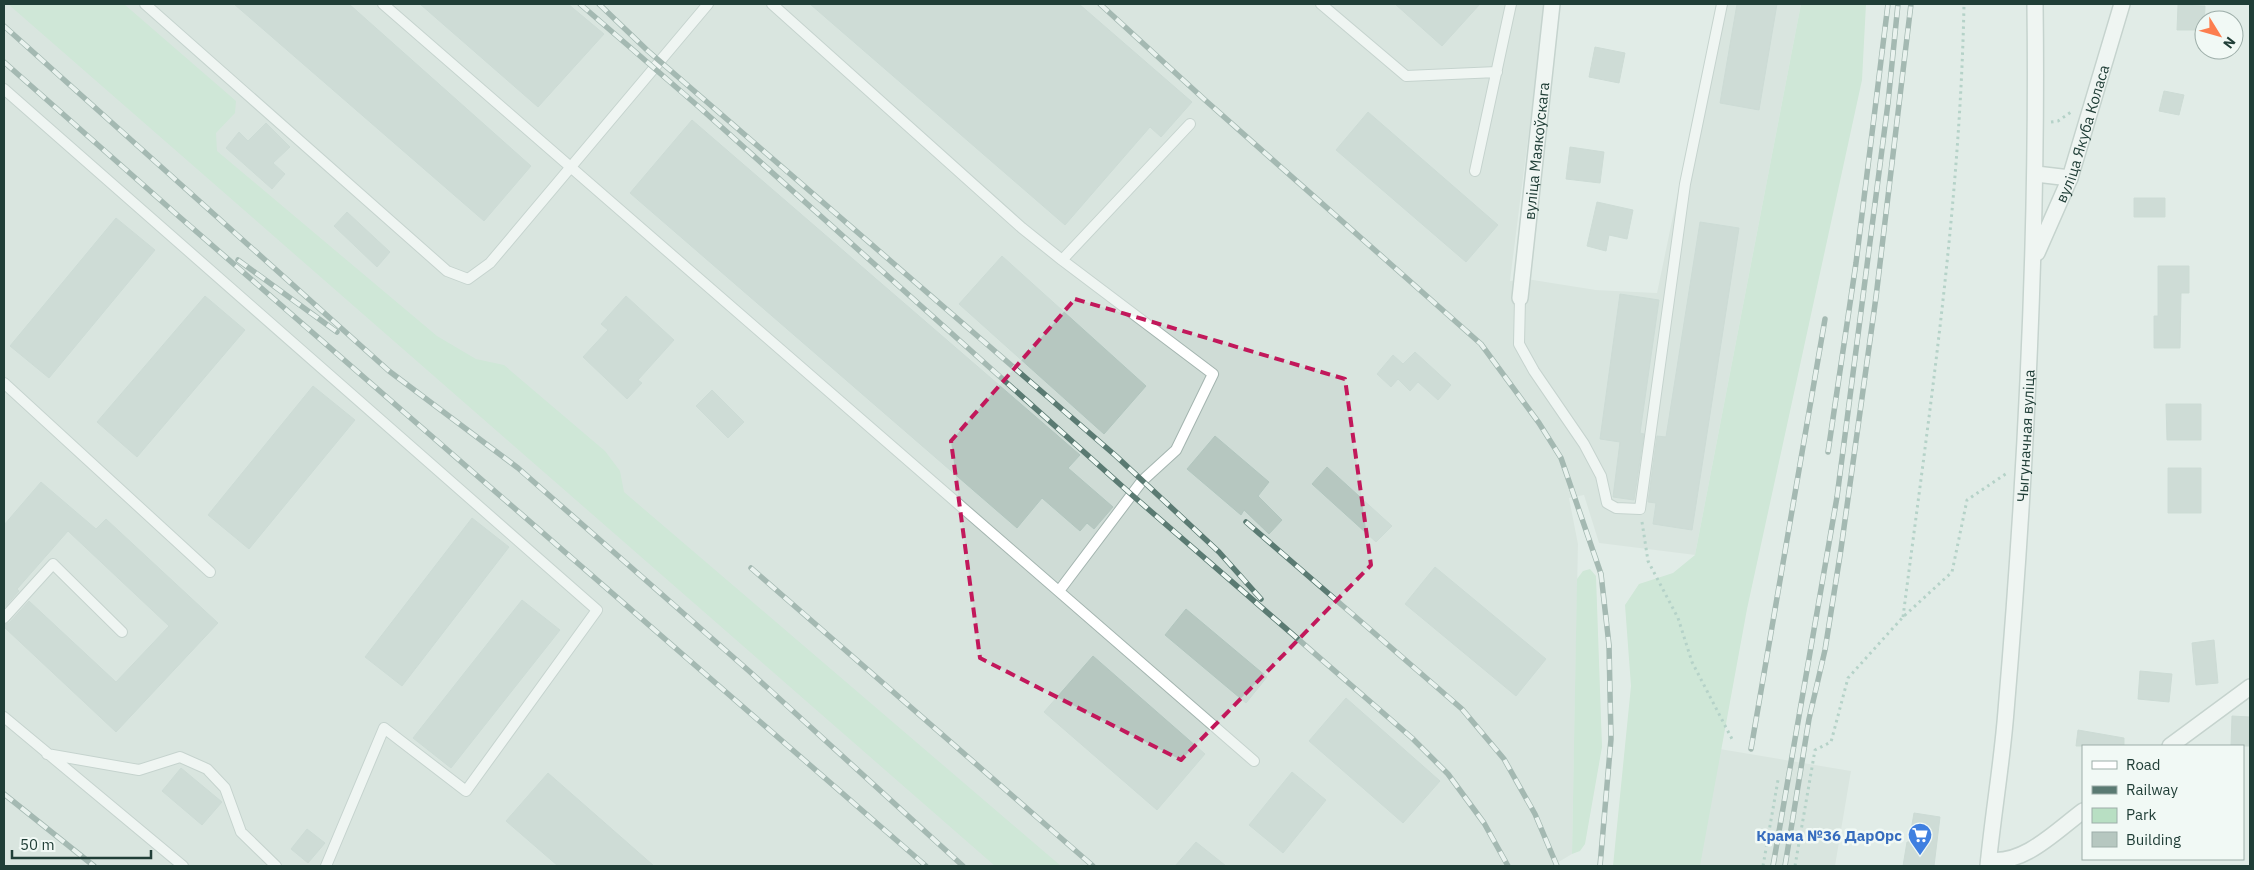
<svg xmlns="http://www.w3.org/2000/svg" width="2254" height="870" viewBox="0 0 2254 870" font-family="'IBM Plex Sans',sans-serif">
	<rect width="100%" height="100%" fill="#e1ece7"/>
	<!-- built -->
	<path fill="#cfdcd6" d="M4,4H1545L1510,281L1527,279L1596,290L1657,293L1717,4H1801L1695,555L1599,543L1584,495L1569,498L1578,544L1572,854L1552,866H4Z
		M1708,747L1851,771L1835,866H1688Z"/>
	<!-- green -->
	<path fill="#b8dfc3" d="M8,4H124L236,101L235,113L216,133L217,151L437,336L476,359L504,365L605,451L620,471L624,492L1061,866H995Z
		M1801,4H1866L1862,80L1747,609L1700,866H1613L1631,686L1625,605L1639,584L1673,573L1695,555Z
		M1590,569L1596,576L1602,747L1585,844L1580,851L1572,854L1577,579L1583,571Z"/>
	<!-- building -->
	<path fill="#b6c7c0" stroke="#b2c6bf" d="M234,4H349L531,166L484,221Z
		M420,4H568L604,34L538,107Z
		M810,4H1079L1192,102L1161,137L1150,127L1065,225Z
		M1395,4H1480L1442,46Z
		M1737,4H1777L1759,110L1720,103Z
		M2178,5L2205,6L2204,30H2177Z
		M1595,47L1625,53L1619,83L1589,77Z
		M2164,91L2184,95L2179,115L2159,111Z
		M1368,112L1498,225L1466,262L1336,150Z
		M692,120L1080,455L1068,468L1113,507L1094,529L1087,523L1080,531L1042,498L1017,528L630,193Z
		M266,123L290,147L273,163L285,174L272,189L226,148L239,132L248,141Z
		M1570,147L1604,152L1600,183L1566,179Z
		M2134,198H2165V217H2134Z
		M1597,202L1633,210L1627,239L1609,235L1606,251L1587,246Z
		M347,212L390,252L377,267L334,226Z
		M116,218L155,250L49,378L10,346Z
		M1700,222L1739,228L1692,530L1653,524L1656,503L1648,502L1657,436L1666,437Z
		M1002,256L1146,386L1104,434L959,304Z
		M2158,266H2189V293H2181L2180,348H2154V316H2158Z
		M1620,294L1659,300L1640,433L1644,434L1634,500L1613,497L1620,442L1600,439Z
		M205,296L245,330L137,457L97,422Z
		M626,296L674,340L638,380L642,383L627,399L583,357L608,330L601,324Z
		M1415,352L1451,385L1438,400L1418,382L1410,391L1398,379L1391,387L1377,374L1393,355L1403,364Z
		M313,386L355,420L249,549L208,515Z
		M712,390L744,422L728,438L696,406Z
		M2166,404H2201V440H2167Z
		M1215,436L1269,482L1258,496L1282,520L1269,534L1244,510L1241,515L1187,469Z
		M1327,467L1392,526L1376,542L1312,484Z
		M2168,468H2201V513H2168Z
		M41,482L96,529L106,519L218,623L116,732L4,627V625L9,623L29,601L116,682L169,626L68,531L17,589L19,591L4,608V525Z
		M472,518L509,547L402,686L365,657Z
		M1435,567L1546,659L1516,696L1405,604Z
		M522,600L560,630L451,768L413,738Z
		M1186,609L1267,677L1246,703L1165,635Z
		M2214,640L2218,683L2196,685L2192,643Z
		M1093,656L1205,754L1157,810L1044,712Z
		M2140,671L2172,674L2169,702L2138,699Z
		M1346,698L1440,781L1403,823L1309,741Z
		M2232,716L2250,717L2249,746H2231Z
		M2078,730L2124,738V746H2076Z
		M181,768L222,802L202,825L162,791Z
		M1292,772L1326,800L1283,853L1249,825Z
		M548,773L654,866H558L506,821Z
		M1914,813L1940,817L1934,866H1903L1907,842H1909Z
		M307,829L325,843L308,863L291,849Z
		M1196,842L1226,866H1175Z"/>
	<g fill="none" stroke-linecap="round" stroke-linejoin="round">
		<defs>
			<path id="service" d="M145,4L447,271L468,279L490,263L708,4
				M383,4L1254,761
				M772,4L1022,228L1062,260
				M1321,4L1406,76L1497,72
				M4,89L597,610L466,791L384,728L326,866
				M1475,171L1511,4
				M1520,298L1519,344L1534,371L1584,444L1601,476L1607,503L1616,508L1640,509L1685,184L1722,4
				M4,383L210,572
				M1059,591L1142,481L1176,450L1213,374L1062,260L1190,124
				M4,618L53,564L122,632
				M4,717L183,866
				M47,754L139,770L180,757L207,769L225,788L241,832L276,866"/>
			<g id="minor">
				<path id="s1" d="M1520,298L1552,4"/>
				<path d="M2170,746L2250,687"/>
				<path d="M1989,860C2024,865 2056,831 2083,811"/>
			</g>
			<g id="tertiary">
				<path d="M2036,174L2070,178"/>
				<path id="s2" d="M2037,253L2070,178L2122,4"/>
				<path id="s3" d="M1988,866C1993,814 2002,763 2006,711C2026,476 2038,240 2035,4"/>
			</g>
		</defs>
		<!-- service casing -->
		<use href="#service" stroke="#a3b4af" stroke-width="12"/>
		<!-- minor casing -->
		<use href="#minor" stroke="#a3b4af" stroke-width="18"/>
		<!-- tertiary casing -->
		<use href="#tertiary" stroke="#a3b4af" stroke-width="18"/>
		<!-- path -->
		<path stroke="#7fb2a3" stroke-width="3" stroke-dasharray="2.5 4" stroke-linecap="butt" d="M2051,122L2058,121L2071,112
			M1642,522L1648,561L1678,618L1692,662L1732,739
			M1903,617C1929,414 1960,209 1964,4
			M1763,866L1778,780
			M1795,866L1815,750L1831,742L1848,678L1903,617L1952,572L1967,500L2007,473"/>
		<!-- service -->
		<use href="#service" stroke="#fff" stroke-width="10"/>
		<!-- minor -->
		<use href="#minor" stroke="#fff" stroke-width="15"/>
		<!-- tertiary -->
		<use href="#tertiary" stroke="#fff" stroke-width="15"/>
		<defs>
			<path id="rail" d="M580,4L699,107L1132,495L1412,738L1448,774L1484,823L1508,866
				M599,4L648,51L1116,456L1219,552L1261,599
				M1100,4L1205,100L1481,344L1539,423L1561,458L1601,574L1609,645L1611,739L1600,866
				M4,26L389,371L518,468L749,671L963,866
				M4,62L175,213L926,866
				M238,260L337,332
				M1828,452L1856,263L1888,4
				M1246,522L1462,709L1504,759L1535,814L1557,866
				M751,568L1093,866
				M1751,749L1825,319
				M4,794L94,866
				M1773,866L1837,497L1888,103L1898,4
				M1785,866L1809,719L1825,650L1841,549L1876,297L1911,4"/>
		</defs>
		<!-- rail casing -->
		<use href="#rail" stroke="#5a7a72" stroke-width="5.5"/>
		<!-- rail -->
		<use href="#rail" stroke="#f1f9f5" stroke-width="4" stroke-dasharray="11" stroke-linecap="butt"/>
	</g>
	<!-- marked area -->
	<path d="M0 0H2254V870H0ZM1075,299L1345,379L1371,565L1181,760L980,658L951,441Z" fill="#e1ece7" fill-opacity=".55" fill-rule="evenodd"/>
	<path fill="none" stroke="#c2185b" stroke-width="4" stroke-dasharray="10 6" stroke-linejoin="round" d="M1075,299L1345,379L1371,565L1181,760L980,658L951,441Z"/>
	<!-- icons -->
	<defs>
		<symbol id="supermarket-pin" viewBox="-11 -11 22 30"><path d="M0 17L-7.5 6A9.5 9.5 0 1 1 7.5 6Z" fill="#3f7fe0" stroke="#f1f9f5"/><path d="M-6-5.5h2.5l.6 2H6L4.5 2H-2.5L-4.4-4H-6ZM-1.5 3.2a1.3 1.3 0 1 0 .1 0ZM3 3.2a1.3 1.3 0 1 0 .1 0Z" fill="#fff"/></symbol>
	</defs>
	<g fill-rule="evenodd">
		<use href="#supermarket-pin" x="1906" y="821" width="28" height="38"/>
	</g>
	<g text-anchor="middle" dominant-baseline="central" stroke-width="5" stroke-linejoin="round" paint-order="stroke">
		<!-- street labels -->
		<g font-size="15" fill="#203e37" stroke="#f1f9f5">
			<text stroke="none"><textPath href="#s2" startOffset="128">вуліца Якуба Коласа</textPath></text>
			<text stroke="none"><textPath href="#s1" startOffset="148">вуліца Маякоўскага</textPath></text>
			<text stroke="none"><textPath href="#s3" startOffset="432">Чыгуначная вуліца</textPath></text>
		</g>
		<!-- shop labels -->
		<g font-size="15" font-weight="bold" fill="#366cbe" stroke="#f1f9f5" text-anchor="end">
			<text x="1902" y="835">Крама №36 ДарОрс</text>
		</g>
	</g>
	<!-- border -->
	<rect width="2254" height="870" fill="none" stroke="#203e37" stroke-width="10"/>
	<!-- legend -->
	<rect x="2082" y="745" width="162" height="115" fill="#f1f9f5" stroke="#9daea9"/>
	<rect x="2092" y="761" width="25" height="8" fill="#ffffff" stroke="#9daea9"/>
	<text x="2126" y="770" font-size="15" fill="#203e37">Road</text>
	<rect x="2092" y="786" width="25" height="8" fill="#5a7a72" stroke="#9daea9"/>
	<text x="2126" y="795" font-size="15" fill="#203e37">Railway</text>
	<rect x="2092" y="808" width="25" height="15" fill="#b8dfc3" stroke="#9daea9"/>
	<text x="2126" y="820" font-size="15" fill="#203e37">Park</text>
	<rect x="2092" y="832" width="25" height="15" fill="#b6c7c0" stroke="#9daea9"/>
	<text x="2126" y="845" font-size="15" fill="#203e37">Building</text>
	<!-- north arrow -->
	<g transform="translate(2219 35) rotate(127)"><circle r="24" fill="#f1f9f5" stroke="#9daea9"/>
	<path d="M0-4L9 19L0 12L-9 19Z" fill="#fc7e4f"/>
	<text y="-8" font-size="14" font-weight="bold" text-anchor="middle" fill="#203e37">N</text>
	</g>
	<!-- scale -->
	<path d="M12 850v8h139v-8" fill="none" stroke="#203e37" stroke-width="2.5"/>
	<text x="20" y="850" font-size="15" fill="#203e37" stroke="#f1f9f5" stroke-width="4" paint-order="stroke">50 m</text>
</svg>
